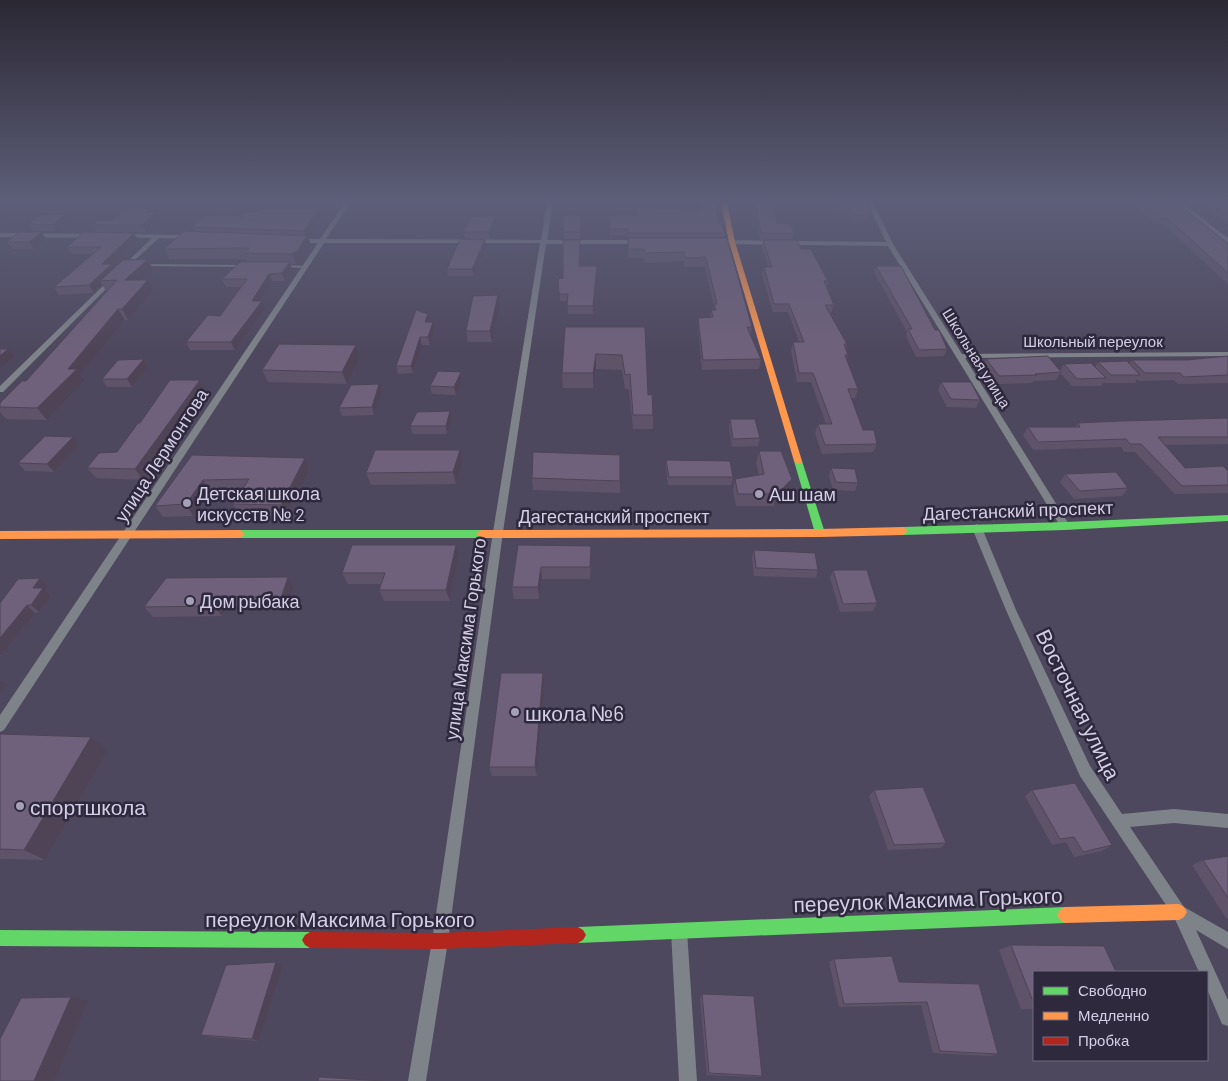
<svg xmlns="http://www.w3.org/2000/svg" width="1228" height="1081" viewBox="0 0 1228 1081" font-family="Barlow,sans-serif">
	<rect width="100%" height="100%" fill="#4e485e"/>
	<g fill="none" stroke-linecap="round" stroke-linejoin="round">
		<!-- lane -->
		<path fill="#7e8389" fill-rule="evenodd" d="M140,264L245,265L247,266L245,267L142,266H140Z
			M280,265L305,266L307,267L305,268L282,267L280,266Z"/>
		<!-- street -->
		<path fill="#7e8389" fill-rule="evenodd" d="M345,202H351L326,239L541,240L547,202H553L547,240H641L644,242L641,244H546L503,532L448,941L426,1081H408L432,941L493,532L540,243H324L4,730L0,732V715L318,243H296L293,241L296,239H320Z
			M867,202H873L893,244L962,354L1228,352V356L965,358L1070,526L1065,530L1062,529L888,246L723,244L720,242L723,240L886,242Z
			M1174,202H1181L1228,238V243Z
			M0,233L94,234L97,236L94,238L0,237Z
			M123,234L189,235L192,237L189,239L159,238L124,270L121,268L122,267L152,238L121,237L120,236Z
			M111,278L116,279L3,392H0V386Z
			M977,524L982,528L1016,610L1090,766L1122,814L1174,809L1228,814V828L1174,823L1130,827L1184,907L1228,932V949L1196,930L1228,1000V1026L1222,1024L1207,989V972H1199L1174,917L1080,776L1006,610L972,528Z
			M679,923L684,926L687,931L697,1081H679L671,931L674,926Z"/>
		<!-- fast -->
		<path fill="#63d668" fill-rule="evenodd" d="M798,458L802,461L825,533L820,537L815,533L794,461Z
			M1228,515V521L1065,530L903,535L898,531L903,527L1065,522Z
			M240,530H481L486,534L481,538H240L235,534Z
			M1065,907L1070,910L1073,915L1070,920L1065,923L578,943L573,940L570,935L573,930L578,927Z
			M0,930L310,932L315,935L318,940L315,945L310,948L0,946Z"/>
		<!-- slow -->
		<path fill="#ff974d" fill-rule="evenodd" d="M721,202H727L735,242L802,461L801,463L798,464L794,461L729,242Z
			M903,527L908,531L903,535L820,537L481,538L476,534L481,530L820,529Z
			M240,530L245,534L240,538L0,539V531Z
			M1179,904L1184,907L1187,912L1184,917L1179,920L1065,923L1060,920L1057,915L1060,910L1065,907Z"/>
		<!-- jam -->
		<path fill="#b3261e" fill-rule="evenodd" d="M578,927L583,930L586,935L583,940L578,943L440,949L310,948L305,945L302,940L305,935L310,932L440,933Z"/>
	</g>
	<!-- wall -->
	<path fill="#5f536a" d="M702,202L718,222L725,233L724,238L752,327L750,336L761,359L759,369L702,370L698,328V318L710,317L711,310H713L714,306L705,267H684V261L645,263L643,258H628V235H610V215H636L702,210Z
		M749,202H770L777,223L794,233L792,240L828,281L827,287L834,305L831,313H830L847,344L846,348L848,355L847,359L858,389L855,398H851L863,430L877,444L873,452L822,454L815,433L818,424H826L811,382H797L791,351L793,342H799L788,312H773L762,275L764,267H768L762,248L763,240H760L754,211H751Z
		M834,202H868L872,210L871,216H869L868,222L851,221L845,210H835Z
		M1131,202H1177L1228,244V284L1163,224H1157Z
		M1196,202H1228V224Z
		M150,212L159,219L146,232H96L92,225Z
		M321,215L308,236L311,246L300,261L296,264H290L292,270L285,281H272L260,301L265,309L235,350H190L186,342L220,316L242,287H226L222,279L248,262L246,259H169L164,249L195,231L193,227Z
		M581,215L580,239H564L563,232Z
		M496,216L497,223L490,239H465L464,232Z
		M70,221L56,231H33L28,224Z
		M42,232L46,239L34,249H12L7,242Z
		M138,240L113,265L115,268L148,259L153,269L142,280L153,291L128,320H125L81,374L85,380L47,420L6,419L0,412V403L26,381L107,292L102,285L94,293L59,295L54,287L93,254H71L67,247Z
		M485,240L486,247L474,276H448L447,269Z
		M580,240V266H597V273L593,314H568L567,301H560L558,279L563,278Z
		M876,266L935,330L947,349L944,356L916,357L906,336L907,332L874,272Z
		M500,306L492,342H468L466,331Z
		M429,322L435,330L430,345H422L413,373L398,374L396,366Z
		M645,327L648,395L653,415V429H633L629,389H625L622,370L596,369L593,388H563L562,373Z
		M356,345L360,357L347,384L268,382L262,370Z
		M1228,356V383L1178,384L1174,380L1139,381L1137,379L1135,383H1105L1104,382L1101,386H1072L1060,373L1056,380L1033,381L1032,383L995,384L982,367L986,359L1060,371L1064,364L1095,367L1098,362L1129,364L1132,360H1187Z
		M144,359L148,367L132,387H107L102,379Z
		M461,372L462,380L456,395L432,394L430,386Z
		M200,380L205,390L143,480L96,478L87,468L117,452L140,423Z
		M941,382L980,400L976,408L947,407L938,390Z
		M382,392L374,415L342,416L339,408Z
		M1228,418V444L1165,445L1185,468L1228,471V493L1175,494L1135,452H1124L1121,447L1033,450L1023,435L1028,427H1075L1078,423Z
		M452,419L447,434H413L410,426Z
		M730,419L760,438L758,446L732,447L729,427Z
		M79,445L54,472L25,471L18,463Z
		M759,451L792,479L789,491L774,506H736L733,491L735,479L759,475L756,463Z
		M192,455L305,458L310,469L286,516L240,515L233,504L242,490L210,491L193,516L163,517L155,506Z
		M620,455V493L533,490L532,478Z
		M666,460L733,477L731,485H668L666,468Z
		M463,462L456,484L371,485L366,473Z
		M831,468L858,483L855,491L833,490L829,476Z
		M1065,474L1128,488L1122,496L1074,499L1060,482Z
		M518,545L591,546V558L590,579H542L539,599H514L512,587Z
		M754,550L818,570L816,578L754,576L752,558Z
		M459,556L450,601H384L379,590L381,584H348L342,573Z
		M833,570L877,603L873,611L840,612L830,578Z
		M288,577L294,587L287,608L228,606L222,616L153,617L144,607Z
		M40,578L48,586L45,590L51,596L39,612L35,613L1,656H0V603Z
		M543,673L545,684L537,776H492L489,767Z
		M0,734L91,737L108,750L45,860L0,859Z
		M874,790L946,843L940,848L888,850L869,796Z
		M1032,790L1112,845L1102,851L1074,857L1066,842L1052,845L1025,796Z
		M1228,856V918H1226L1192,865L1203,860Z
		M1011,945L1034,972V1009H1021L999,950Z
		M834,959L899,982L979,984L998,1054L990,1056L933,1053L921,1005L839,1007L829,962Z
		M276,962L283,966L259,1041L210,1037L201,1035Z
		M702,994L762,1076L759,1077L707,1075L700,998Z"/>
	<!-- shaded-wall -->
	<path fill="#4e4456" d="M319,208L321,215L308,236L311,246L300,261L296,264L292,254L306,237L304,231Z
		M149,209L152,216L156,212L159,219L146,232L142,225L146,212Z
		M66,214L70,221L56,231L52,225Z
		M496,216L497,223L490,239L489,232Z
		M0,217L3,221L0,223Z
		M42,232L46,239L34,249L29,242Z
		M134,233L138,240L113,265L116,271L100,281L102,285L94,293L89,285L102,264Z
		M485,240L486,247L474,276L472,269Z
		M148,259L153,269L131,291L125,280Z
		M0,262L5,269L0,272Z
		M290,262L292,270L285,281L282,273Z
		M597,266V273L593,314V306Z
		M269,274L272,281L255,309L252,301Z
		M148,280L153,291L128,320L122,309Z
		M498,295L500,306L492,342L490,331Z
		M262,301L265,309L235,350L231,342Z
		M118,309L125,320L81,374L85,380L47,420L37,408L68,369Z
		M428,314L430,322L427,330L425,322Z
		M433,322L435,330L430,345L428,337Z
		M420,337L422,345L413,373L411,366Z
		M356,345L360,357L347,384L342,372Z
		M8,349L14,356L0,368V356Z
		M596,354V369L593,388V373Z
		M144,359L148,367L132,387L127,379Z
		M461,372L462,380L456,395L454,387Z
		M200,380L205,390L143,480L135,469Z
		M379,384L382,392L374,415L372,407Z
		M450,411L452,419L447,434L446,426Z
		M73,437L79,445L54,472L47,464Z
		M460,450L463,462L456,484L453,472Z
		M305,458L310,469L286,516L281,505Z
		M792,479L789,491L774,506L777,494Z
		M203,480L210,491L193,516L186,504Z
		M456,545L459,556L450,601L446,590Z
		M541,567L542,579L539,599L538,587Z
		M288,577L294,587L287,608L281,598Z
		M40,578L48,586L45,590L51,596L39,612L31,605L33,588Z
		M220,596L228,606L222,616L214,606Z
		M27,605L35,613L1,656L0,655V638Z
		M543,673L545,684L537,776L535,767Z
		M0,681L6,685L0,693Z
		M91,737L108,750L45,860L24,850Z
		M276,962L283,966L259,1041L252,1039Z
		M71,997L88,1001L54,1081H34Z"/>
	<!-- building -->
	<path fill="#6f617b" stroke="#4e4456" d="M702,202H716L718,222H721L725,233H628V229H610V215H637L636,207L703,210Z
		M752,202H770L773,212H775L777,223H790L794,233H761L755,204H752Z
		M837,202H868L872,210H867L870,215H853L846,203H837Z
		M1142,202H1176L1228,244V273L1167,218H1161Z
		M1209,202H1228V215Z
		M319,208L304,231L193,227L205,215L242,216L245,212H257L260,209Z
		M126,209H149L146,212H156L142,225H92L98,220L110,221Z
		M66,214L52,225L28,224L40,215Z
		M563,215H581L580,232H563Z
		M496,216L489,232H464L471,217Z
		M184,231L307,236L297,251L292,254L244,253L249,248L164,249Z
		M19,232H42L29,242H7Z
		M84,232L134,233L102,264H112L89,285L54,287L101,247H67Z
		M628,238H727L752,327H747L761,359L703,360L698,318L713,317L711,310H716L714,304H717L706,257L685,258L684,252L645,253L644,249H628Z
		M460,239L485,240L472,269H447Z
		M563,240H580L579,266H597L593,306H567L568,294H559L558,279L563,278Z
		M763,240H797L801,249H811L828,281H824L834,305H825L847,344H844L848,355H845L858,389H848L863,430H874L877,444L825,445L818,424H832L813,373H799L793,342H804L789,304H774L764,267H772Z
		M148,259L125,280H148L122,309H118L68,369H77L37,408L0,407V403L22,381H26L117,280L100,281L123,260Z
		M240,262H290L282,273L269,274L252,301H262L231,342H186L208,315L220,316L247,279H222Z
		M876,266H901L935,330H939L947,349L919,350L908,329H912Z
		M498,295L490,331H466L473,296Z
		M416,310L428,314L425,322H433L428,337H420L411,366H396Z
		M565,327H645L648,395L652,394L653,415H633L630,374L625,375L622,355L596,354L593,373H562Z
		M279,344L356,345L342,372L262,370Z
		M0,349H8L0,356Z
		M1048,356L1061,372L1035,374L1037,375L999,376L986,359Z
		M1228,356V375L1184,377L1180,373H1145L1132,360H1187Z
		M144,359L127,379H102L118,360Z
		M1127,361L1140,375H1111L1098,362Z
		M1091,363L1106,378L1077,379L1064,364Z
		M438,371L461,372L454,387L430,386Z
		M170,380H200L135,469L87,468L99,453L117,452L138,423H140Z
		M941,382H971L980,400L951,399Z
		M379,384L372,407L339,408L351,385Z
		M450,411L446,426H410L417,412Z
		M1228,418V437H1158L1185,468L1223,466L1228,471V485L1182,486L1141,444H1130L1126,439L1038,442L1028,427H1080L1078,423L1121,421Z
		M730,419H755L760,438L733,439Z
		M45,436L73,437L47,464L18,463Z
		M375,450H460L453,472L366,473Z
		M759,451H781L792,479L777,494H738L735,479L764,474Z
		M533,452L620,455V481L532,478Z
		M192,455L305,458L281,505L233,504L249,479L203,480L186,504L155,506Z
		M666,460L730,461L733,477H669Z
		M831,468L855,469L858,483L836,482Z
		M1116,472L1128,488L1080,491L1065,474Z
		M352,545H456L446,590H379L385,573H342Z
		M518,545L591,546L590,567H541L538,587H512Z
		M754,550L815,553L818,570L756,568Z
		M833,570H867L877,603L843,604Z
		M288,577L281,598L220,596L214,606L144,607L166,578Z
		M40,578L33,588H43L31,605H27L0,638V603L18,579Z
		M501,673H543L535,767H489Z
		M0,734L91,737L24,850L0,849Z
		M1075,783L1112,845L1083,852L1074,837L1060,839L1032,790Z
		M923,787L946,843L894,845L874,790Z
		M1228,856V898L1203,860Z
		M1011,945L1104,946L1116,972H1034V1004Z
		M892,956L899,982L979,984L998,1054L940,1051L927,1002L844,1004L834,959Z
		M276,962L252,1039L201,1035L226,965Z
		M702,994L754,996L762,1076L709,1073Z
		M71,997L34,1081H0V1039L21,998Z
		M319,1077L383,1081H318Z"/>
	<!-- sky -->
	<linearGradient id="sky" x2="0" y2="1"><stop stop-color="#2b2834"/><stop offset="0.57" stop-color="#5d5e79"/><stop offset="1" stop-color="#5d5e79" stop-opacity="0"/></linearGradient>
	<rect width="1228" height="353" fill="url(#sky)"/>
	<!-- markers -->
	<g fill="#a59fb7" stroke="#2e293c" stroke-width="2">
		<circle cx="759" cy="494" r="5"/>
		<circle cx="187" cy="503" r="5"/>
		<circle cx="190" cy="601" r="5"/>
		<circle cx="515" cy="712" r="5"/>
		<circle cx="20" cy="806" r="5"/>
	</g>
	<g text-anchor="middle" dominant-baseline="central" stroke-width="5" stroke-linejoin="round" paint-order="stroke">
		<!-- far-street labels -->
		<g font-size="15" fill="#d4cee7" stroke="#2e293c">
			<text x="1093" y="341">Школьный переулок</text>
			<text transform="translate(977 358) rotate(58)">Школьная улица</text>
		</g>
		<!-- street labels -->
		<g font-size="18" fill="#d4cee7" stroke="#2e293c">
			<text transform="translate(161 455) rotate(-57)">улица Лермонтова</text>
			<text transform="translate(1018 510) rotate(-2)">Дагестанский проспект</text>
			<text x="614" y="516">Дагестанский проспект</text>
			<text transform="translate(465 639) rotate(-82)">улица Максима Горького</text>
		</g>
		<!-- poi labels -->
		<g font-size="18" fill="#d4cee7" stroke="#2e293c" text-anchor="start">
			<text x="197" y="493">Детская школа<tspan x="197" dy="21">искусств № 2</tspan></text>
			<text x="769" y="494">Аш шам</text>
			<text x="200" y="601">Дом рыбака</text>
		</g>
		<!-- near-street labels -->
		<g font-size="21" fill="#d4cee7" stroke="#2e293c">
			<text transform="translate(1079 704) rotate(64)">Восточная улица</text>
			<text transform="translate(928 899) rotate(-2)">переулок Максима Горького</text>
			<text x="340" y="918">переулок Максима Горького</text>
		</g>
		<!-- near-poi labels -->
		<g font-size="21" fill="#d4cee7" stroke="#2e293c" text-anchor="start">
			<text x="525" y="712">школа №6</text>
			<text x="30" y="806">спортшкола</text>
		</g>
	</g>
	<!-- legend -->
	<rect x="1033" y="971" width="175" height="90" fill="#2e293c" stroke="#706b80"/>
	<rect x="1043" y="987" width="25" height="8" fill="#63d668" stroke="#706b80"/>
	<text x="1078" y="996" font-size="15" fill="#d4cee7">Свободно</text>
	<rect x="1043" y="1012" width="25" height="8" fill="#ff974d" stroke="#706b80"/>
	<text x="1078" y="1021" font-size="15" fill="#d4cee7">Медленно</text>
	<rect x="1043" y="1037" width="25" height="8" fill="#b3261e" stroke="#706b80"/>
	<text x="1078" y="1046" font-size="15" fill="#d4cee7">Пробка</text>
</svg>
